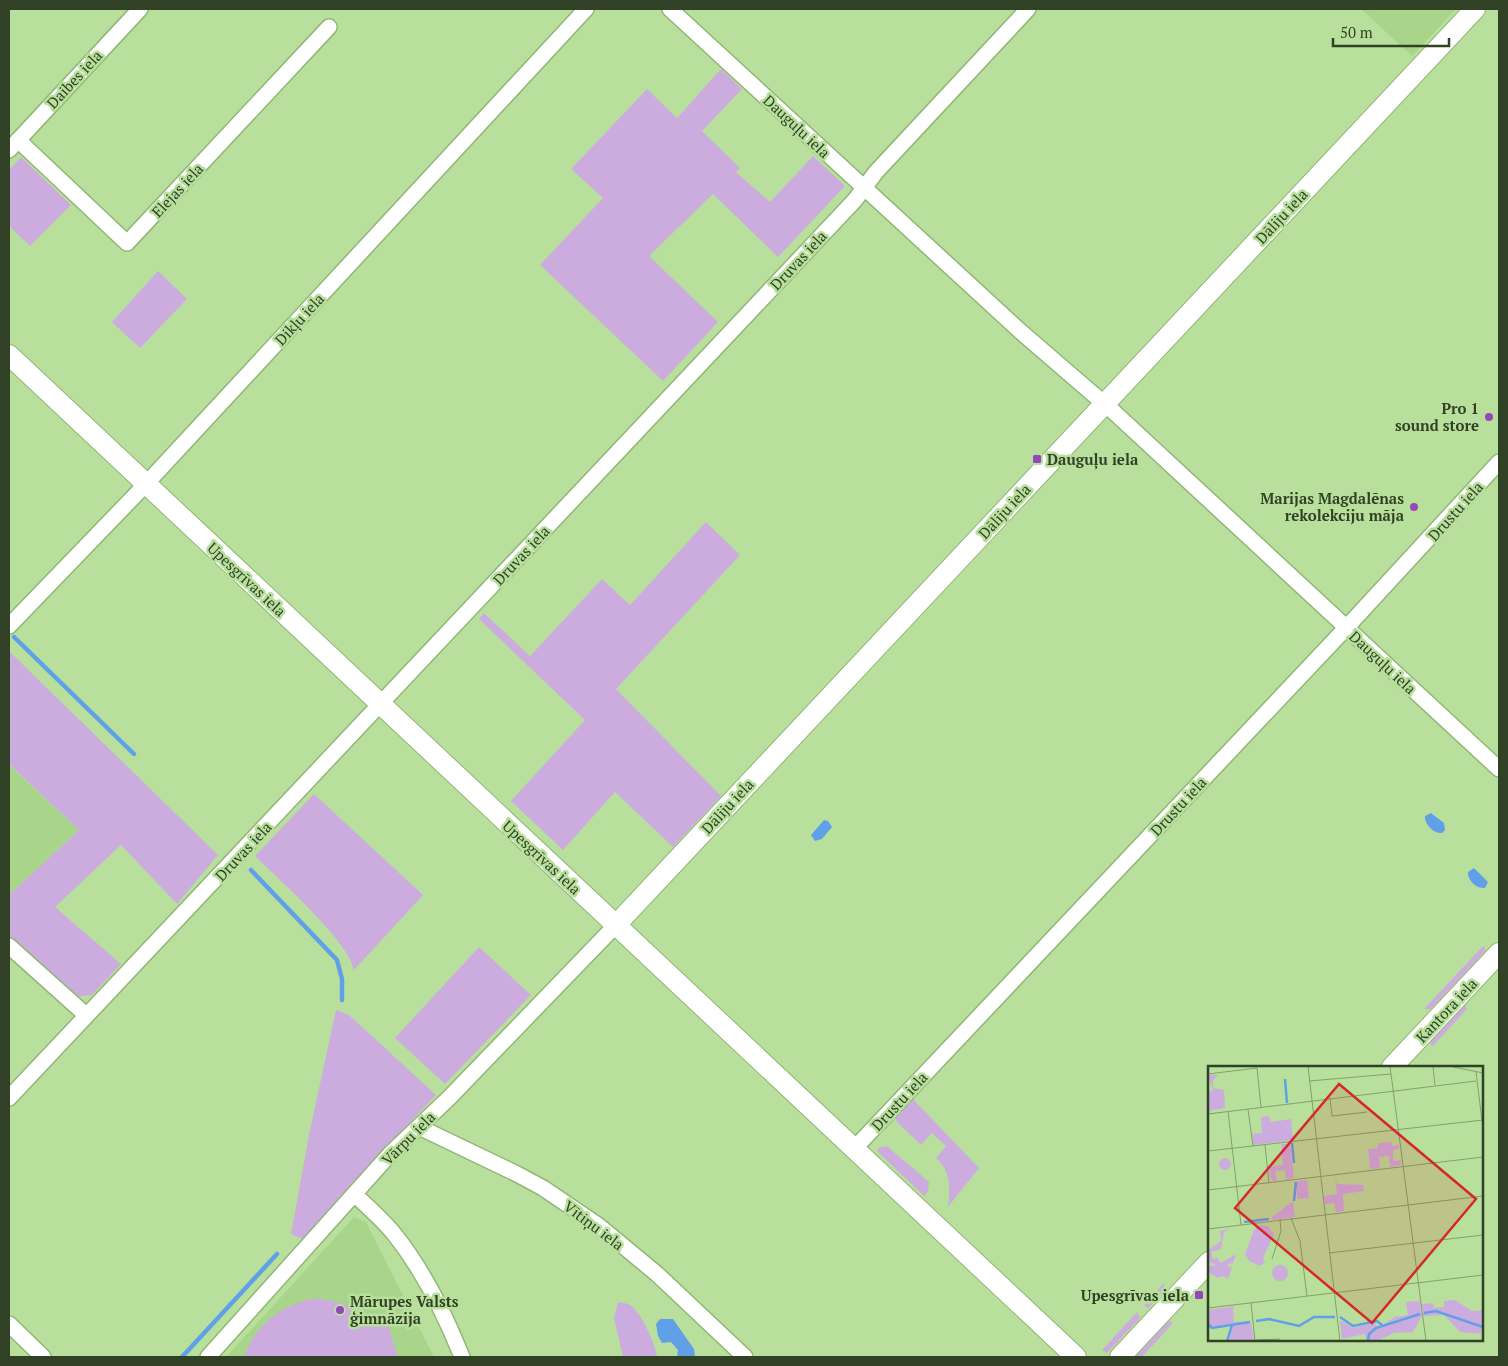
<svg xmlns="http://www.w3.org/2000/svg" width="1508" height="1366" viewBox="0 0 1508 1366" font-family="'PT Serif',serif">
	<rect width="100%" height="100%" fill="#b8e09c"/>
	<!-- built -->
	<path fill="#a9d58a" d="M1361,9H1456L1412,56Z
		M10,766L79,830L9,895V768Z
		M354,1217L366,1222L434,1357H226Z"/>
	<!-- green -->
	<path fill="#ccacdf" d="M721,69L742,89L702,131L740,168L736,172L770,202L813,156L845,186L778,257L713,194L649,256L718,322L663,381L540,265L603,198L571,169L647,89L677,118Z
		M21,157L71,205L30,246L9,226V170Z
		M158,271L187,299L140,348L112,322Z
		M706,522L740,555L616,689L721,796L673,847L615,792L563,850L511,801L585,720L479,619L484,613L530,656L602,579L630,605Z
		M9,651L218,855L177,904L121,845L55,907L121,964L92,995L74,997L9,937V895L79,830L9,764Z
		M314,794L423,895L354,970C349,941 278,879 255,856Z
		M1483,946L1486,950L1431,1009H1424Z
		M479,947L531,995L445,1084L395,1038Z
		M1465,1005L1467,1009L1432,1047L1430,1042Z
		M336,1010L349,1015L436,1095L347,1189L305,1240L291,1234L310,1130Z
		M910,1096L979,1168L948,1207C950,1188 951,1171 936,1158L946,1146L932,1133L921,1145L898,1123L893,1115Z
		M887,1146L929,1182L928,1192L924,1196L877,1151L880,1147Z
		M1164,1283L1165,1291L1148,1308L1144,1305Z
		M311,1299C337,1299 358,1306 377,1325L387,1322L398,1357H244C255,1326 278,1307 311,1299Z
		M618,1302C621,1303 627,1303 630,1305C640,1310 656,1345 657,1357H623L614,1318Z
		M1137,1312L1140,1318L1107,1353L1102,1350Z
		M1169,1321L1173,1323L1142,1357H1135Z"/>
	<!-- water -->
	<path fill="#60a0e9" d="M1431,813L1444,823L1445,830L1442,833C1434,834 1424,824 1425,816Z
		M824,820L828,821L832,827L822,839L815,841L811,835Z
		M1474,868L1488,882L1485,888C1477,889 1467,880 1468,872Z
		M660,1319H673L694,1349L695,1357H677L678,1350L671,1342L662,1343L658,1336L656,1324Z"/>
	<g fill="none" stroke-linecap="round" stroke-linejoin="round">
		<!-- stream -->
		<path stroke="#60a0e9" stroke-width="4.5" d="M14,637L134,754
			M251,870L337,960L342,979V1000
			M182,1357L277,1254"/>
		<defs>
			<path id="street" d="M670,9L1020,331L1115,413L1499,769
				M18,140L127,243L329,27
				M9,150L140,9
				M9,626L146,484L586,9
				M9,946L86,1015
				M9,1098L855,200L876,172L1028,9
				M419,1127L517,1174L543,1188L599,1226L657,1274L745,1357
				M854,1149L1346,628L1499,462
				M354,1194C368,1207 383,1220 395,1235C422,1269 446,1317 462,1357
				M9,1324L43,1357
				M208,1357L391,1153L449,1098L615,926"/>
			<path id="secondary" d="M9,355L1076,1357
				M615,926L1475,9
				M1392,1067L1499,953
				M1120,1357L1209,1262"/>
		</defs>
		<!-- street casing -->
		<use href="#street" stroke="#90b775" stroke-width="18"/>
		<!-- secondary casing -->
		<use href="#secondary" stroke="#90b775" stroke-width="22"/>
		<!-- street -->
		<use href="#street" stroke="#fff" stroke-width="15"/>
		<!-- secondary -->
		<use href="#secondary" stroke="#fff" stroke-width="20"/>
	</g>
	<!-- markers -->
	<g fill="#9347b8" stroke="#b8e09c" stroke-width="2">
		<circle cx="1489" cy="417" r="5"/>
		<rect x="1032" y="454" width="10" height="10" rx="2.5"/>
		<circle cx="1414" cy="507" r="5"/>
		<rect x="1194" y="1290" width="10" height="10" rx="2.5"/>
		<circle cx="340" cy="1310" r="5"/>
	</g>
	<g text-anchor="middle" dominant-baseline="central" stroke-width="5" stroke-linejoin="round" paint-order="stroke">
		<!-- street labels -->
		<g font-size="15" fill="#314125" stroke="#b8e09c">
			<text transform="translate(74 79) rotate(-47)">Daibes iela</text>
			<text transform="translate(797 126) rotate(43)">Dauguļu iela</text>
			<text transform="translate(177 190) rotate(-47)">Elejas iela</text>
			<text transform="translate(1281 216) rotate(-47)">Dāliju iela</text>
			<text transform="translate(798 260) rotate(-47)">Druvas iela</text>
			<text transform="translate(299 319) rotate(-47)">Dikļu iela</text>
			<text transform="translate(1004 511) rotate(-47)">Dāliju iela</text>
			<text transform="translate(1455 511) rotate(-48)">Drustu iela</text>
			<text transform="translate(521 555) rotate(-47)">Druvas iela</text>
			<text transform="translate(247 579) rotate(43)">Upesgrīvas iela</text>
			<text transform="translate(1383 662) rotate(43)">Dauguļu iela</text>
			<text transform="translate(727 806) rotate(-47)">Dāliju iela</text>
			<text transform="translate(1178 806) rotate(-47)">Drustu iela</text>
			<text transform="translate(243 851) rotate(-47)">Druvas iela</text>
			<text transform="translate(542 857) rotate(43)">Upesgrīvas iela</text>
			<text transform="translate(1446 1010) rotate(-47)">Kantora iela</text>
			<text transform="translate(899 1101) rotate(-47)">Drustu iela</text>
			<text transform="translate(408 1138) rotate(-45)">Vārpu iela</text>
			<text transform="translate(594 1225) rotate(37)">Vītiņu iela</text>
		</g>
		<!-- poi labels -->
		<g font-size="15" font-weight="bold" fill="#314125" stroke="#b8e09c" text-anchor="end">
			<text x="1479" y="408">Pro 1<tspan x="1479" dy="17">sound store</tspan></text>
			<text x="1047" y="459" text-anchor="start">Dauguļu iela</text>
			<text x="1404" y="498">Marijas Magdalēnas<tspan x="1404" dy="17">rekolekciju māja</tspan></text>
			<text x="1189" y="1295">Upesgrīvas iela</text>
			<text x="350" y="1301" text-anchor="start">Mārupes Valsts<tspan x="350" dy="17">ģimnāzija</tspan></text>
		</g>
	</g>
	<!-- overview -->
	<g transform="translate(1208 1066)">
		<rect width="275" height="275" fill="#b8e09c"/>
		<path d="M0,9H10L5,15V22L16,24L17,42L0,45V26L5,25ZM61,50L63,56L83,53L85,74L45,79L44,68L54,67L53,51ZM183,76L184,80L191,79V83L185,84V90L186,95L193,94V99L182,101L181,90L171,91L172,102L162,103L160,83L170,82V77ZM73,78H82L86,112L78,114L77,104L67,105L69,115H64L60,101L75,99ZM11 98a6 6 0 1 1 12 0a6 6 0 1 1-12 0ZM127,111L129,118L155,119L156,125L135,128L136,145L128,146L126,137L117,138L116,130L129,128ZM99,114L101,132L89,133V115ZM85,135L87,151L64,154L63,152ZM53,159L60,160L66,168L55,192L57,196L52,200L41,195L37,188L46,164ZM23,163L16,166L13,183L3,186L5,193L9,192L13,197L28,188L25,197L20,198V201L24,200L20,213L15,210L10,212L0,206L2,199L10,200L0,195V184L13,175L12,165ZM64 207a8 8 0 1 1 16 0a8 8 0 1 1-16 0ZM247,234L264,245L275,244L273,268L252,266L236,249L215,250L214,238L225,237L226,242L236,241V235ZM212,235L214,250L205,266L186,267L169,275H158L157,268L134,273L132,254L145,262L166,257L171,261L187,251L200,249L198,236ZM28,240L25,242L26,256L43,255L4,261L0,257V244ZM43,257L46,275H20L24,260Z" fill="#ccacdf"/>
		<path fill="none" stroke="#60a0e9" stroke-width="2.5" d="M77,13L79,37M84,77L86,97M86,135L88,116M36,156L61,153M216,247L228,245L275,261M132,251L145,260L169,255L174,259M48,255L61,253L91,260L106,251H127M0,258L4,262L42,256M19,275L24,259M160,275L161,268L168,262L212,248"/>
		<path fill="none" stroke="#82a06c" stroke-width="1" d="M100,0L132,275M182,0L218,275M225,0L227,19M241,0L275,7M49,2L53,41M268,6L275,63M0,8L49,2M101,15L183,8M122,32L124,50L159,46M40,43L45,80M20,45L33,159M0,48L268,15M57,79L61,117M0,85L275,54M0,124L275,91M83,152L92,175L99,230M0,163L275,130M121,187L275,169M64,193L73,165L72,153M43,237L47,275M0,242L275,209M47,274L72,273"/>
		<path fill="#d62828" fill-opacity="0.15" stroke="#d62828" stroke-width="2.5" d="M131,18L268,133L164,257L27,142Z"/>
		<rect width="275" height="275" fill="none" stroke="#314125" stroke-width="2.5"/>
	</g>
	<!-- border -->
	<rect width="1508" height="1366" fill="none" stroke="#314125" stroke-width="20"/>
	<!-- scale -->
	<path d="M1333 38v8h116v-8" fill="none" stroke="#314125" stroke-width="2.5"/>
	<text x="1340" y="38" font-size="15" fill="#314125" stroke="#b8e09c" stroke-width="4" paint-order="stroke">50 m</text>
</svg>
